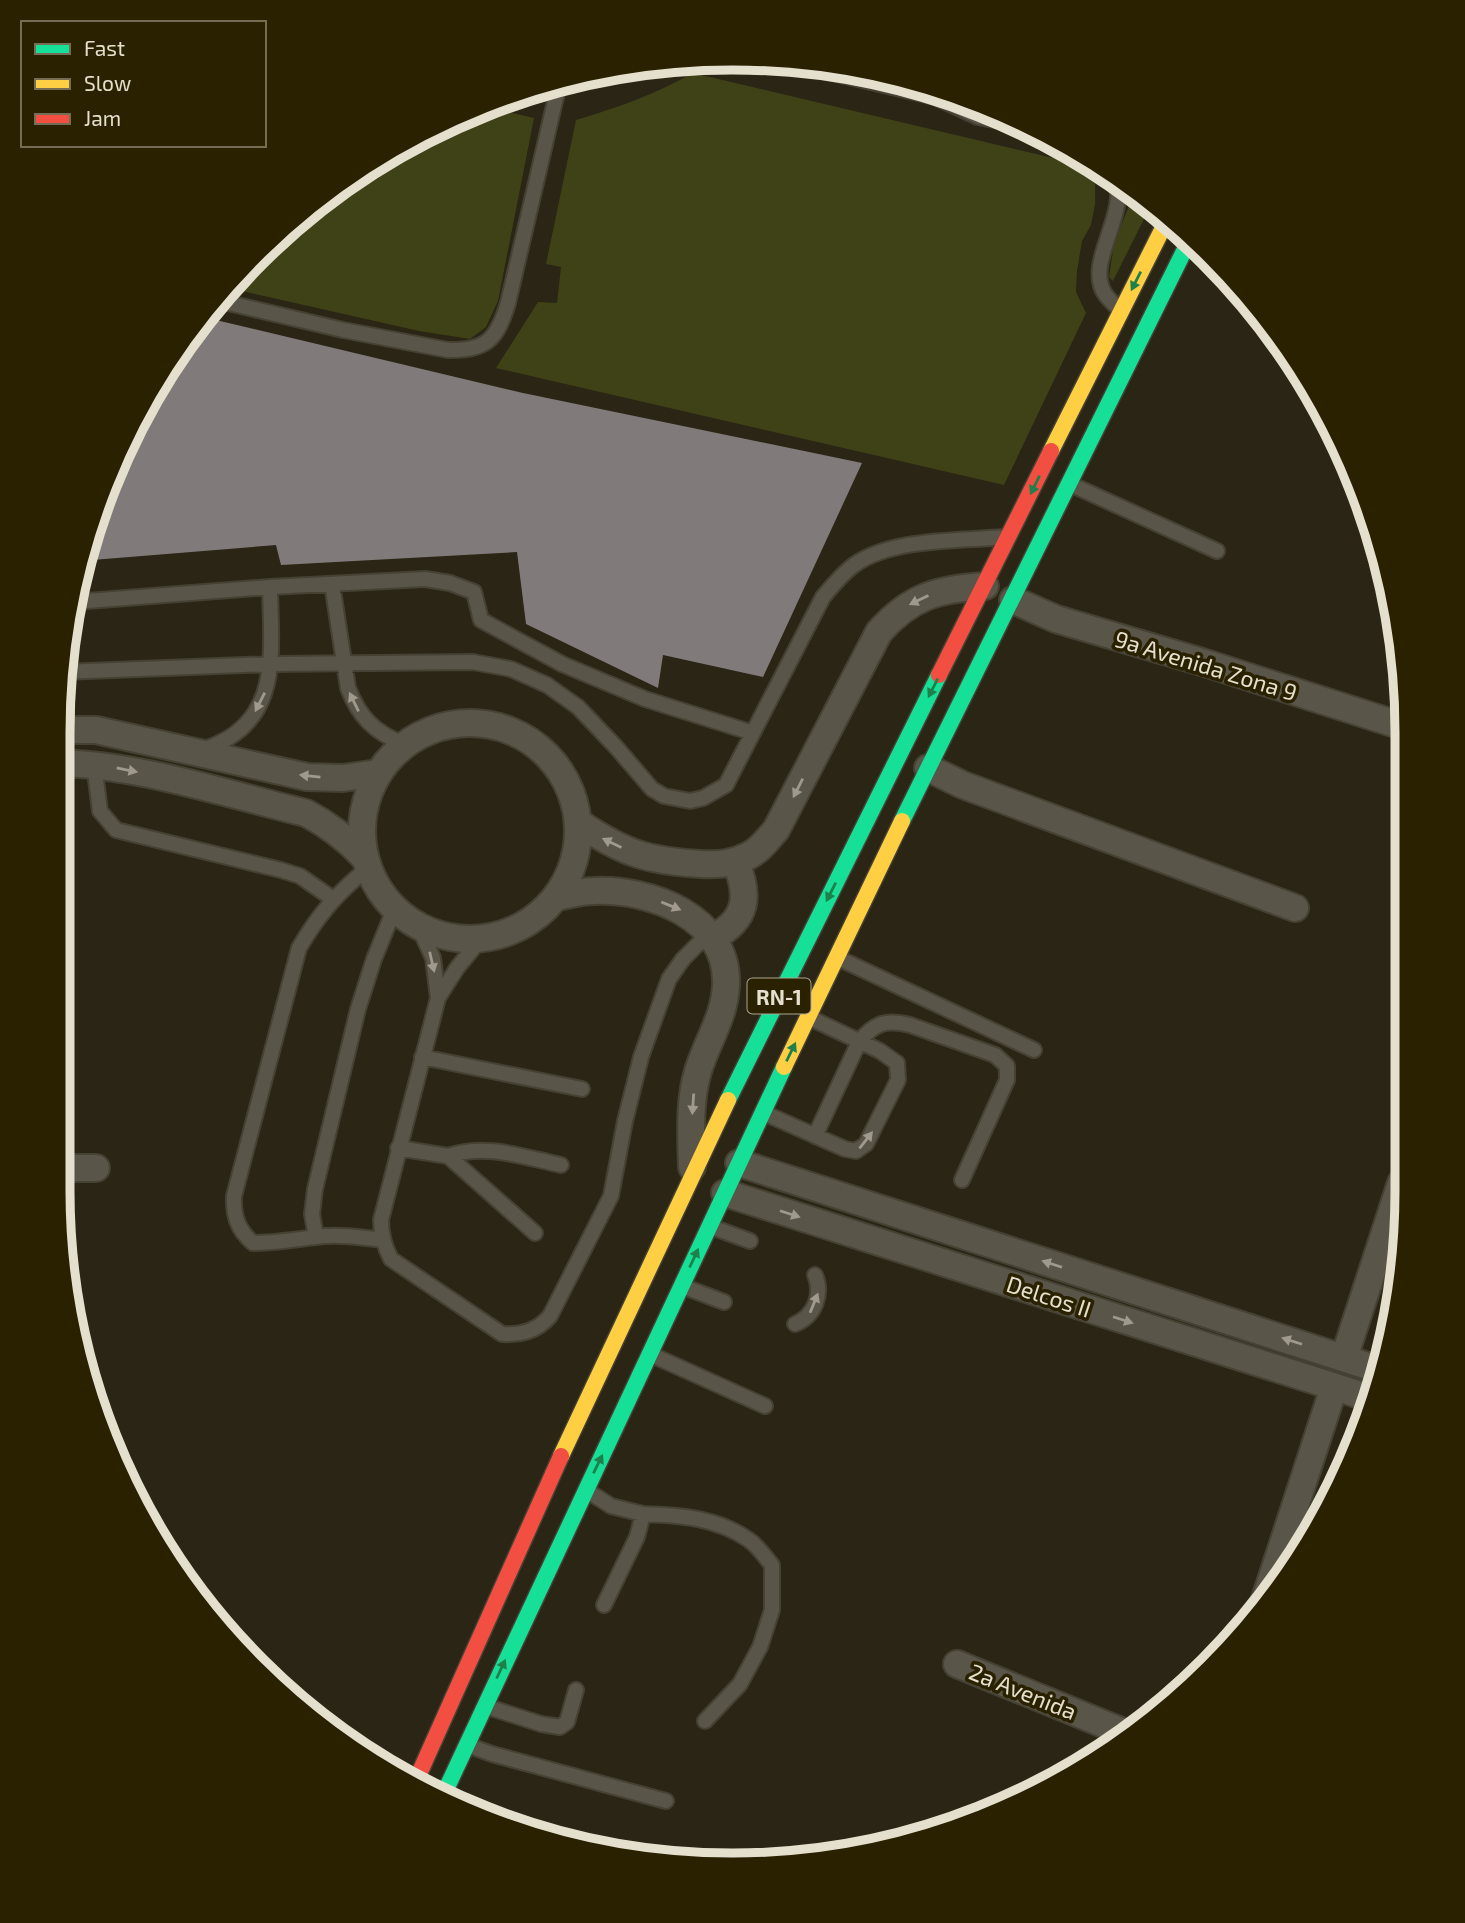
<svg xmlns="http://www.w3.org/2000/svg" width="1465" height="1923" viewBox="0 0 1465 1923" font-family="'Exo 2',sans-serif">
	<rect width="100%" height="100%" fill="#2a2514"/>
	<!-- green -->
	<path fill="#3f4217" d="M693,73L1070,162L1095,184V204L1091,225L1082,241L1077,271L1076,292L1086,313L1004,485L496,368L538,302L557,303L561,267L546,264L576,120C616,108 656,94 693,73Z
		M483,106L534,118L498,301L486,327L470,339L419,331L233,289L357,172Z
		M1134,193L1150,207L1113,281L1109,277L1114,244Z"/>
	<!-- building -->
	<path fill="#807b7a" d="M203,317L523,393L862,463L763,677L663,655L658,688L526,624L517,552L281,565L276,545L80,561L128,434L197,322Z"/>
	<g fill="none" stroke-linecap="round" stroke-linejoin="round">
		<defs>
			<path id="lane" d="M794,64L935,97L978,117L1021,125
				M1115,178C1130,213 1084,263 1105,294C1109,300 1115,305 1120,310
				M220,301L343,330L448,350C487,351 497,339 508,303L559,84
				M1070,484L1217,551
				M332,584L348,688C359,717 375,733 404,744
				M74,602L270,587L425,579L450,583L474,592L481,620L562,664L645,699L753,733
				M62,672L271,664L473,662L511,669L547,685L578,707L616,747L652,789L664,796L690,801L703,798L726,785L823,597C833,585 842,574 854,565C892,538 959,541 1004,537
				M202,750C283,724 271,655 270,587
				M94,764L100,811L116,830L281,870L300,876L333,899
				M368,868C337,893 319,914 299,948L234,1196C233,1216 238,1230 253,1243C275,1243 294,1240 315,1237C338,1234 360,1237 383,1240
				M419,928L433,958L438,998
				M480,940L457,968L438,998L381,1220C381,1235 384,1246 391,1259L502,1334C522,1335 537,1331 550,1316L611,1196L625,1121L641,1057L669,979L683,959L698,944L712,938
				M838,958L1034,1050
				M422,1057L582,1089
				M764,1113L845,1149L856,1151L866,1144L898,1080L897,1063L880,1051L808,1017
				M815,1136L859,1042C874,1023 886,1019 910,1025L995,1055L1007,1066V1080L962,1180
				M398,1148L448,1156L535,1233
				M448,1156C486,1143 523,1157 561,1165
				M709,1226L750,1241
				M316,1237L312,1214L315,1189L358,1009L374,959L394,910
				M682,1286L724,1302
				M795,1324C815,1316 823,1294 815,1275
				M652,1355L765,1406
				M586,1490L611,1506L643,1514L637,1537L604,1605
				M643,1514C680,1515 718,1518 749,1540C758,1546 765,1557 772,1565V1610L760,1647L740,1684L705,1721
				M485,1706L541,1724L560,1727L567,1722L576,1690
				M470,1746L492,1754L666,1801"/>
			<path id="street" d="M1013,600L1056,619L1202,662L1402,726
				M362 831a108 108 0 1 1 216 0a108 108 0 1 1-216 0Z
				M59,730H96L307,777L343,778L378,773
				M59,763C141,765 226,794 306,813C329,825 346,838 364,857
				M928,768L963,785L1295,908
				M579,823C623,853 648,861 701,864C718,865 732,864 748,856C760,850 767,840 776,830L879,632C911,596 938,589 985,586
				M557,897C569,895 581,891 593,891C649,888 729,917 726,985C725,1016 707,1042 698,1071C689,1101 691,1135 692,1167
				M712,938C748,920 750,895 735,861
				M739,1163L1380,1370
				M58,1168H96
				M725,1193L1373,1399
				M1344,1358L1401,1183
				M1264,1602L1334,1387
				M957,1664L1128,1734"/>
			<path id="fast" d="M902,821L1190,239
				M728,1100L939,675
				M442,1798L784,1067"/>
			<path id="slow" d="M1051,451L1167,220
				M784,1067L902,821
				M561,1456L728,1100"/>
			<path id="jam" d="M939,675L1051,451
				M415,1783L561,1456"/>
		</defs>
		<!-- lane casing -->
		<use href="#lane" stroke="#454133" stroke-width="18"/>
		<!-- street casing -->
		<use href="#street" stroke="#454133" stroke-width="30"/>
		<!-- fast casing -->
		<use href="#fast" stroke="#454133" stroke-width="19"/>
		<!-- slow casing -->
		<use href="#slow" stroke="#454133" stroke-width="19"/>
		<!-- jam casing -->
		<use href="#jam" stroke="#454133" stroke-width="19"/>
		<!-- lane -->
		<use href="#lane" stroke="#595549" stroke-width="14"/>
		<!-- street -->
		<use href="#street" stroke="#595549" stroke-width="26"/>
		<!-- fast -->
		<use href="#fast" stroke="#16e098" stroke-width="16"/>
		<!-- slow -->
		<use href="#slow" stroke="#ffcf43" stroke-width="16"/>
		<!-- jam -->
		<use href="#jam" stroke="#f24e42" stroke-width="16"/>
	</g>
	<!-- one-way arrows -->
	<defs><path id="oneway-solid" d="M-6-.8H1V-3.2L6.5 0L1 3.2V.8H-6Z" transform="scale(1.75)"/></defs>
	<g fill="#20804c">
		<use href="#oneway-solid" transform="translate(1136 281) rotate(117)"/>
		<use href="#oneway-solid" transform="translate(1035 485) rotate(116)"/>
		<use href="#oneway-solid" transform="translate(933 688) rotate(117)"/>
		<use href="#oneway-solid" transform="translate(831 892) rotate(117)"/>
		<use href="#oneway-solid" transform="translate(791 1052) rotate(-64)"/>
		<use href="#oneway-solid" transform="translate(694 1258) rotate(-65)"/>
		<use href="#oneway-solid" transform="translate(598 1464) rotate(-64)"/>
		<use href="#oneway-solid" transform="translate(501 1669) rotate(-65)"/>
	</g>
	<g fill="#9f9a8b">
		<use href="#oneway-solid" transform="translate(919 600) rotate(154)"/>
		<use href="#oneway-solid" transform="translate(260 702) rotate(117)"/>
		<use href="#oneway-solid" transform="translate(354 702) rotate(-116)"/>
		<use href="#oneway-solid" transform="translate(127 770) rotate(11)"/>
		<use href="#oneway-solid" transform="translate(310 776) rotate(-174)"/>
		<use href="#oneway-solid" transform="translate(798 788) rotate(117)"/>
		<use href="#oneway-solid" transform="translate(612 843) rotate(-154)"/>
		<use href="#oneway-solid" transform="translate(671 906) rotate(22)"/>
		<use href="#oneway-solid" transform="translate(432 962) rotate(77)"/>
		<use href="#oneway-solid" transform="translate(693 1104) rotate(94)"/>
		<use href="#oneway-solid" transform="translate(866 1140) rotate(-52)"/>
		<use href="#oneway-solid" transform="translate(790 1214) rotate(18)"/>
		<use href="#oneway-solid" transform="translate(1052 1264) rotate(-162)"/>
		<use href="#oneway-solid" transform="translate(814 1303) rotate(-68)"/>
		<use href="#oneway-solid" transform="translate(1123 1320) rotate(18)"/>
		<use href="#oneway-solid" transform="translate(1292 1341) rotate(-162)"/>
	</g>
	<g text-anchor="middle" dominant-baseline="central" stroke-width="7" stroke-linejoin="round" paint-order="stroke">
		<!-- shield labels -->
		<rect fill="#2a2101" stroke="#ada690" stroke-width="2" x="747.5" y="978.5" width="63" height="35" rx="5"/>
		<g font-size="21" font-weight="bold" fill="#e5dfcd">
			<text x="779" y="996">RN-1</text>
		</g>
		<!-- street labels -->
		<g font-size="23" fill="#e5dfcd" stroke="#2a2101">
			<text transform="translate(1206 665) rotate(17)">9a Avenida Zona 9</text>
			<text transform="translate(1049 1296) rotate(18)">Delcos II</text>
			<text transform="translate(1023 1691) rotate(22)">2a Avenida</text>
		</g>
	</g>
	<!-- crop -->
	<path d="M0 0H1465V1923H0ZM732 70H733A662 662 0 0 1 1395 732V1191A662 662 0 0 1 733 1853H732A662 662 0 0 1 70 1191V732A662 662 0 0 1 732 70Z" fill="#2a2101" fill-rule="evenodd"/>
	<path fill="none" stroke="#e5dfcd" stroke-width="9" d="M732 70H733A662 662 0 0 1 1395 732V1191A662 662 0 0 1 733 1853H732A662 662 0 0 1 70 1191V732A662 662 0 0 1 732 70Z"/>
	<!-- legend -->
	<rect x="21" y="21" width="245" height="126" fill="#2a2101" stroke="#756d53" stroke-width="2"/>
	<rect x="35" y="44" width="35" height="10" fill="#16e098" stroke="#756d53" stroke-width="2"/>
	<text x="84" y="56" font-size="21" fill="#e5dfcd">Fast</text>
	<rect x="35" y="79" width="35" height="10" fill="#ffcf43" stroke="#756d53" stroke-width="2"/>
	<text x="84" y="91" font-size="21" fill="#e5dfcd">Slow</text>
	<rect x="35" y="114" width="35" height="10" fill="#f24e42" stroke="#756d53" stroke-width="2"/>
	<text x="84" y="126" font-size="21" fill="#e5dfcd">Jam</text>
</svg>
